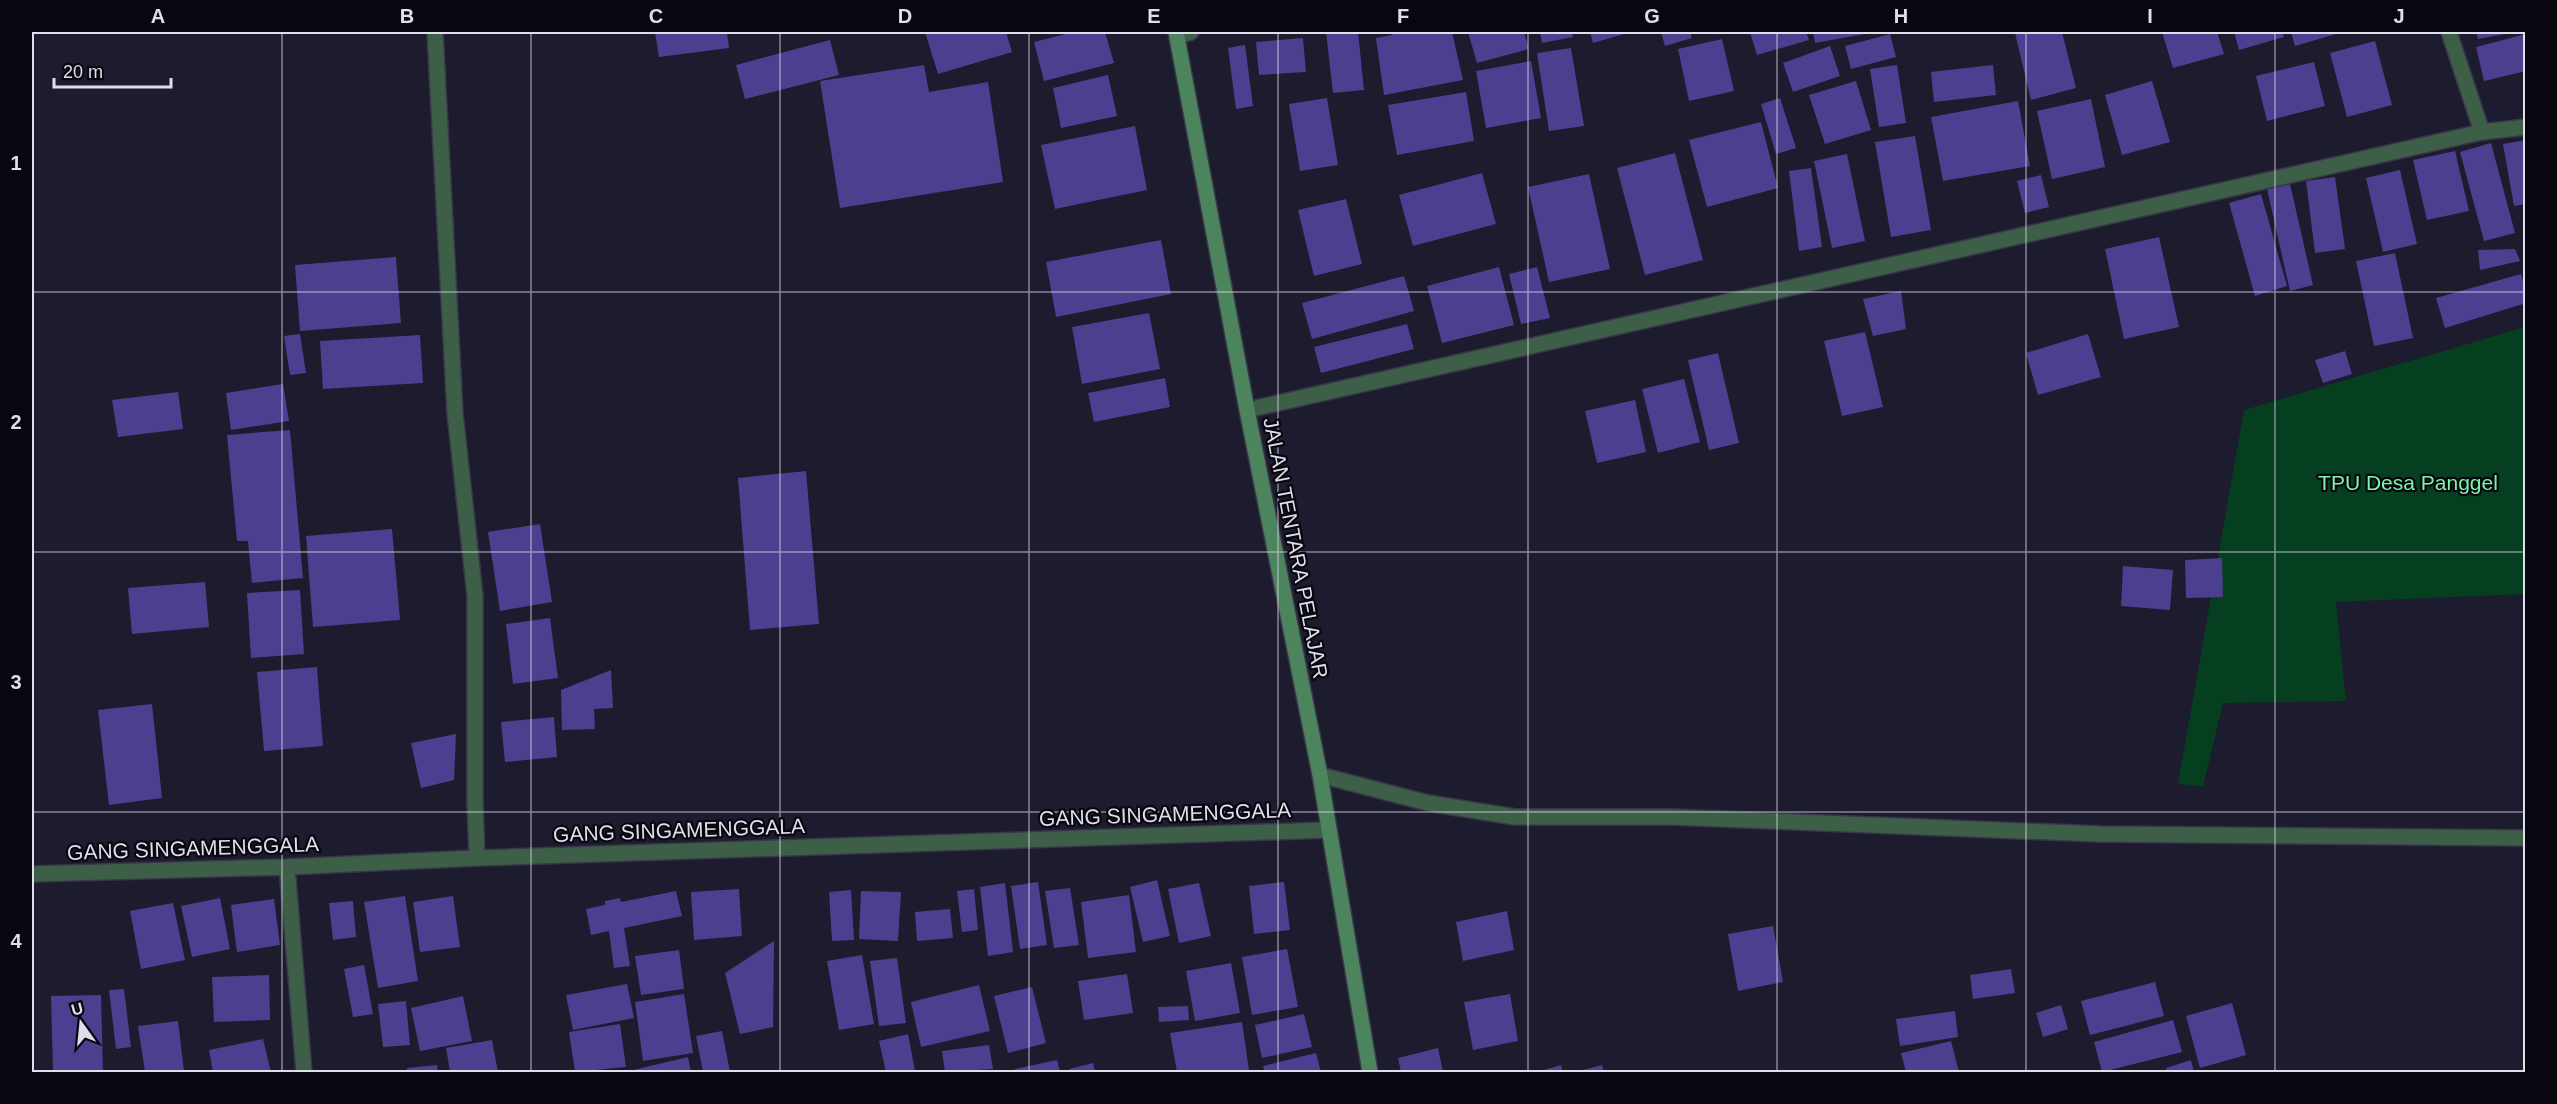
<svg xmlns="http://www.w3.org/2000/svg" width="2557" height="1104" viewBox="0 0 2557 1104" font-family="Helvetica,sans-serif">
	<rect width="100%" height="100%" fill="#1d1b2e"/>
	<!-- green -->
	<path fill="#053f1f" d="M2525,327V594L2336,602L2346,701L2223,703L2203,787L2178,784L2244,410Z"/>
	<!-- building -->
	<path fill="#4c3f8f" d="M655,32H727L729,48L659,57Z
		M925,32H1006L1012,52L938,74Z
		M1073,32H1105L1114,63L1044,81L1034,42Z
		M1326,32H1358L1364,90L1333,93Z
		M1391,32H1452L1463,80L1384,95L1376,38L1392,35Z
		M1468,32H1524L1529,49L1477,63Z
		M1540,32H1572L1573,37L1542,43Z
		M1590,32H1631L1593,43Z
		M1661,32H1690L1692,38L1665,46Z
		M1750,32H1806L1809,40L1757,55Z
		M1813,32H1870V33L1815,43Z
		M2021,32H2062L2076,88L2031,100L2015,33Z
		M2162,32H2217L2224,54L2173,68Z
		M2234,32H2282L2284,37L2239,50Z
		M2291,32H2335L2336,34L2295,46Z
		M2476,32H2510V33L2478,39Z
		M1890,34L1896,57L1851,69L1845,46Z
		M2526,34V71L2484,81L2476,47Z
		M1303,38L1306,72L1259,75L1256,42Z
		M1722,39L1734,91L1689,101L1678,49Z
		M830,40L839,75L745,99L736,65Z
		M2375,41L2392,105L2347,117L2330,53Z
		M1245,45L1253,106L1236,109L1228,48Z
		M1830,46L1840,76L1793,92L1783,63Z
		M1571,48L1584,126L1549,131L1537,53Z
		M1531,61L1541,118L1486,128L1476,71Z
		M2314,62L2325,106L2267,121L2256,76Z
		M924,65L929,92L988,82L1003,182L840,208L820,81Z
		M1897,65L1906,123L1879,127L1870,69Z
		M1993,65L1996,95L1934,102L1931,72Z
		M1108,75L1117,116L1061,128L1053,88Z
		M1856,81L1871,130L1825,144L1809,95Z
		M2152,81L2170,142L2122,155L2105,95Z
		M1466,92L1474,141L1397,155L1388,105Z
		M1327,98L1338,165L1300,171L1289,104Z
		M1780,98L1796,148L1776,154L1761,104Z
		M2091,99L2105,167L2052,179L2037,111Z
		M2018,101L2030,166L1943,181L1931,117Z
		M1761,122L1778,188L1707,207L1689,140Z
		M1135,126L1147,190L1055,209L1041,145Z
		M1915,136L1931,230L1891,237L1875,142Z
		M2526,140V204L2514,206L2503,144Z
		M2491,143L2515,233L2484,241L2460,152Z
		M2455,151L2469,211L2427,220L2413,160Z
		M1675,153L1703,260L1645,275L1617,168Z
		M1847,154L1865,241L1832,248L1814,161Z
		M1811,168L1822,247L1799,251L1789,171Z
		M2400,170L2417,244L2383,252L2366,178Z
		M1482,173L1496,224L1413,246L1399,195Z
		M1589,174L1610,269L1549,282L1528,187Z
		M2041,175L2049,207L2025,213L2017,181Z
		M2335,177L2345,249L2315,253L2306,181Z
		M2290,184L2313,285L2290,291L2267,189Z
		M2261,194L2287,286L2255,296L2229,203Z
		M1346,199L1362,264L1314,276L1298,210Z
		M2159,237L2179,327L2124,339L2105,249Z
		M1161,240L1171,294L1056,317L1046,262Z
		M2515,249L2520,261L2480,270L2478,250Z
		M2395,253L2413,338L2374,346L2356,261Z
		M396,257L401,323L300,331L295,265Z
		M1499,267L1514,325L1442,343L1427,286Z
		M1537,267L1550,318L1521,324L1509,274Z
		M2521,274L2526,290V303L2445,328L2436,298Z
		M1404,276L1414,311L1312,339L1302,303Z
		M1901,291L1906,329L1873,336L1863,299Z
		M1149,313L1160,369L1082,384L1072,327Z
		M1407,324L1414,349L1321,373L1314,347Z
		M1865,332L1883,407L1842,416L1824,341Z
		M300,334L306,373L290,375L284,336Z
		M2088,334L2101,377L2038,395L2026,353Z
		M420,335L423,383L323,389L320,341Z
		M2345,351L2352,374L2323,383L2315,360Z
		M1718,353L1739,443L1709,450L1688,360Z
		M1165,378L1170,407L1094,422L1088,393Z
		M1684,379L1700,442L1658,453L1642,389Z
		M283,384L289,421L231,430L226,393Z
		M178,392L183,429L118,437L112,400Z
		M1635,400L1646,452L1597,463L1585,411Z
		M290,430L303,578L252,583L248,541H237L227,435Z
		M806,471L819,624L750,630L738,478Z
		M540,524L552,602L500,611L488,532Z
		M392,529L400,620L313,627L306,536Z
		M2222,558L2223,597L2186,598L2185,560Z
		M2123,566L2173,570L2170,610L2121,606Z
		M205,582L209,627L132,634L128,588Z
		M300,590L304,654L251,658L247,593Z
		M550,618L558,678L513,684L506,624Z
		M317,667L323,746L264,751L257,672Z
		M611,670L613,708L594,709L595,729L562,730L561,690Z
		M32,673H34V759L32,760Z
		M152,704L162,798L109,805L98,710Z
		M554,717L557,757L505,762L501,722Z
		M456,734L454,780L421,788L411,743Z
		M1157,880L1170,936L1143,942L1130,887Z
		M1038,882L1047,945L1020,949L1011,886Z
		M1284,882L1290,930L1254,934L1249,886Z
		M1005,883L1013,952L988,956L980,887Z
		M1199,883L1211,936L1179,943L1168,889Z
		M1070,888L1079,945L1054,948L1045,891Z
		M739,889L742,936L694,940L691,892Z
		M974,889L978,930L962,932L957,891Z
		M851,890L854,940L832,941L829,892Z
		M676,891L682,916L624,928L630,966L614,968L609,931L591,935L586,909L605,905V901L620,898L621,902Z
		M861,891L901,892L898,941L859,939Z
		M1129,895L1136,952L1088,958L1081,902Z
		M405,896L418,981L378,988L364,902Z
		M453,896L460,947L420,952L413,902Z
		M220,898L230,949L192,957L181,906Z
		M274,899L280,945L237,952L231,905Z
		M353,901L356,937L333,940L329,903Z
		M173,903L185,960L141,969L130,911Z
		M950,909L953,938L917,941L915,912Z
		M1507,911L1514,950L1463,961L1456,922Z
		M1773,926L1783,982L1738,991L1728,934Z
		M774,941L773,1027L740,1034L725,973Z
		M1287,949L1298,1007L1252,1015L1242,957Z
		M679,950L684,989L641,995L635,956Z
		M862,955L874,1024L839,1030L827,961Z
		M897,958L906,1023L879,1026L870,961Z
		M1231,963L1240,1013L1195,1021L1186,971Z
		M364,965L373,1014L353,1017L344,969Z
		M2011,969L2015,993L1973,999L1970,975Z
		M1127,974L1133,1013L1084,1020L1078,981Z
		M269,975L270,1020L214,1022L212,977Z
		M2155,982L2164,1016L2090,1035L2081,1001Z
		M627,984L634,1018L573,1030L566,995Z
		M979,985L990,1031L921,1047L911,1002Z
		M1032,987L1046,1043L1008,1053L994,996Z
		M124,989L131,1047L116,1049L109,990Z
		M684,994L693,1053L643,1061L635,1002Z
		M1510,994L1518,1041L1473,1050L1464,1002Z
		M101,995L103,1072H53L51,996Z
		M463,996L472,1041L420,1051L411,1008Z
		M406,1001L410,1045L383,1047L378,1004Z
		M2232,1003L2246,1055L2200,1068L2186,1016Z
		M2061,1005L2068,1029L2043,1037L2036,1013Z
		M1188,1006L1189,1020L1159,1022L1158,1007Z
		M1955,1011L1958,1037L1900,1046L1896,1019Z
		M1304,1014L1312,1047L1262,1058L1255,1025Z
		M2173,1020L2182,1052L2102,1072L2094,1042Z
		M178,1021L184,1072H145L138,1026Z
		M1242,1022L1249,1070L1235,1072H1177L1170,1033Z
		M620,1024L626,1067L575,1072L569,1032Z
		M722,1031L730,1072H703L696,1036Z
		M908,1034L915,1071L886,1072L879,1041Z
		M263,1039L271,1072H213L209,1050Z
		M492,1040L498,1072H450L446,1048Z
		M1951,1041L1959,1072H1906L1901,1053Z
		M989,1045L993,1069L945,1072L942,1051Z
		M1438,1048L1443,1072H1401L1398,1058Z
		M1316,1053L1321,1072H1265L1263,1066Z
		M688,1057L691,1072H625Z
		M1057,1060L1060,1072H1015V1069Z
		M2191,1060L2194,1072H2167L2166,1068Z
		M1093,1063L1095,1072H1070L1069,1069Z
		M437,1065L438,1072H407V1068Z
		M1561,1065L1563,1072H1537Z
		M1602,1065L1604,1072H1575Z"/>
	<g fill="none" stroke-linecap="round" stroke-linejoin="round">
		<defs>
			<path id="minor" d="M435,32L455,413L475,596V801L477,858
				M2449,32L2482,132
				M1177,36L1191,32
				M1247,410L2482,132L2526,127
				M1320,775L1428,803L1515,817H1671L2100,834L2526,838
				M287,867L304,1072
				M32,874L287,867L477,858L1328,830"/>
			<path id="secondary" d="M1176,32L1247,410L1320,775L1370,1072"/>
		</defs>
		<!-- minor casing -->
		<use href="#minor" stroke="#383648" stroke-width="18"/>
		<!-- secondary casing -->
		<use href="#secondary" stroke="#383648" stroke-width="18"/>
		<!-- minor -->
		<use href="#minor" stroke="#3d5f47" stroke-width="15"/>
		<!-- secondary -->
		<use href="#secondary" stroke="#4b845d" stroke-width="15"/>
	</g>
	<!-- grid -->
	<path fill="none" stroke="#dfdfeb" stroke-width="1.5" stroke-opacity="0.55" d="M282,32V1072M531,32V1072M780,32V1072M1029,32V1072M1278,32V1072M1528,32V1072M1777,32V1072M2026,32V1072M2275,32V1072M32,292H2526M32,552H2526M32,812H2526"/>
	<g text-anchor="middle" dominant-baseline="central" stroke-width="4.5" stroke-linejoin="round" paint-order="stroke">
		<!-- park labels -->
		<g font-size="21" fill="#7cf5a5" stroke="#08070f">
			<text x="2408" y="482">TPU Desa Panggel</text>
		</g>
		<!-- street labels -->
		<g font-size="21" fill="#dfdfeb" stroke="#08070f">
			<text transform="translate(1296 548) rotate(79)">JALAN TENTARA PELAJAR</text>
			<text transform="translate(1165 814) rotate(-2)">GANG SINGAMENGGALA</text>
			<text transform="translate(679 830) rotate(-2)">GANG SINGAMENGGALA</text>
			<text transform="translate(193 848) rotate(-2)">GANG SINGAMENGGALA</text>
		</g>
	</g>
	<!-- border -->
	<rect width="2557" height="1104" fill="none" stroke="#08070f" stroke-width="66"/>
	<!-- north arrow -->
	<g transform="translate(81 1023) rotate(345)" stroke="#08070f" stroke-width="4.5" paint-order="stroke">
	<path d="M0-4.5L10 22L0 15L-10 22Z" fill="#dfdfeb"/>
	<text y="-9" font-size="16" font-weight="bold" text-anchor="middle" fill="#dfdfeb">U</text>
	</g>
	<!-- scale -->
	<path d="M54 78v9h117v-9" fill="none" stroke="#dfdfeb" stroke-width="3"/>
	<text x="63" y="78" font-size="18" fill="#dfdfeb" stroke="#08070f" stroke-width="4.5" paint-order="stroke">20 m</text>
	<rect x="33" y="33" width="2491" height="1038" fill="none" stroke="#dfdfeb" stroke-width="2"/>
	<g font-size="20" text-anchor="middle" font-weight="bold" fill="#dfdfeb">
		<text x="158" y="23">A</text>
		<text x="407" y="23">B</text>
		<text x="656" y="23">C</text>
		<text x="905" y="23">D</text>
		<text x="1154" y="23">E</text>
		<text x="1403" y="23">F</text>
		<text x="1652" y="23">G</text>
		<text x="1901" y="23">H</text>
		<text x="2150" y="23">I</text>
		<text x="2399" y="23">J</text>
		<text x="16" y="170">1</text>
		<text x="16" y="429">2</text>
		<text x="16" y="689">3</text>
		<text x="16" y="948">4</text>
	</g>
</svg>
